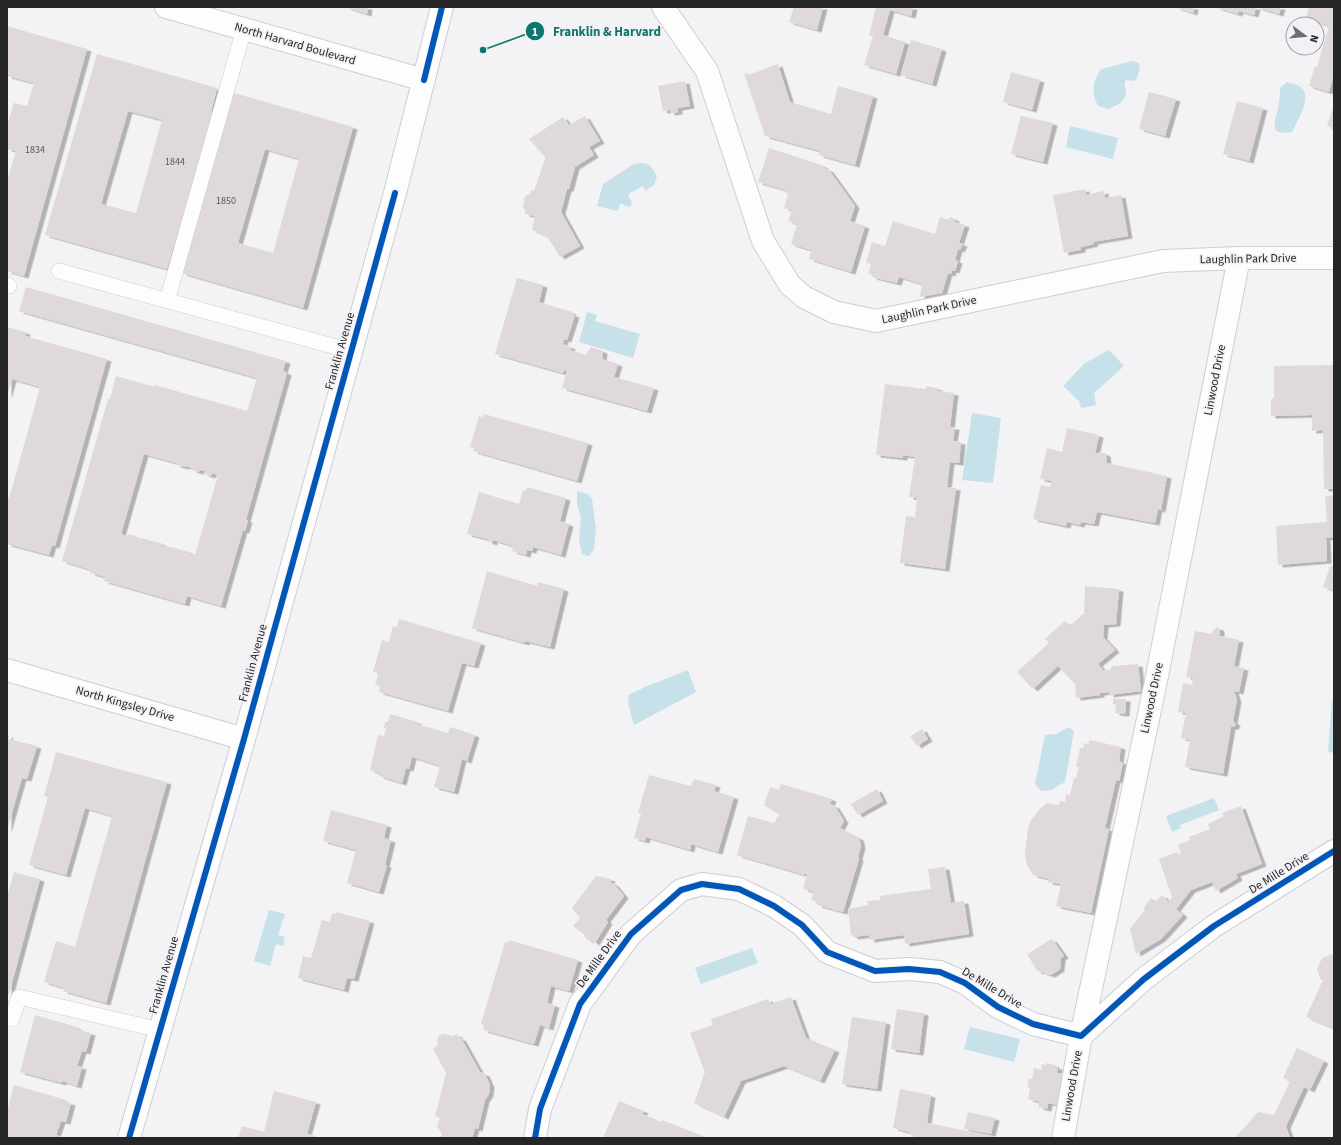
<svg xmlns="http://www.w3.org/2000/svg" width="1341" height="1145" viewBox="0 0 1341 1145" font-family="'Source Sans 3',sans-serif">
	<defs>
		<filter id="shadow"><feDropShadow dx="4.5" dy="2.5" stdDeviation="0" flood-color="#0004"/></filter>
	</defs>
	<rect width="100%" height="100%" fill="#f3f2f4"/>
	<!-- water -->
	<path fill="#c7e1ea" d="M1132,61L1139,63L1140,68L1136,80L1133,81L1126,80C1123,86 1126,87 1126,93C1126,101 1115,106 1109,109L1098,106C1091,90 1092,84 1101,69Z
		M1287,82C1291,84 1296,84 1299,86C1315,95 1297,121 1292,132L1283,133L1276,131C1273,120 1276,118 1278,108C1279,102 1280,95 1280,88Z
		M1070,126L1118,138L1113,159L1066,147Z
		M642,163L650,165L657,176L654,185L645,191L643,186L630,193L628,197C632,200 632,201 631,206L627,207L621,203L617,211L597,206L603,184L634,164Z
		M587,312L597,315L595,321L640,334L633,358L579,342Z
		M1109,350L1124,366L1094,393L1096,405L1081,408L1079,401L1063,386L1085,363Z
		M972,413L1001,418L993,483L962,480Z
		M577,491L588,494L592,499L596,528L594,549L589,556L582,554L579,540L581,517L577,504Z
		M688,670L696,692L634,725L628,703L629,695L645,687Z
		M1332,701H1334V753L1328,752Z
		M1069,727L1074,731L1065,782L1051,790L1041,791L1035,784L1045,735L1056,734Z
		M1214,798L1219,810L1180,825L1181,828L1172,832L1166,816Z
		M269,910L285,914L278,935L285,937L283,946L276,944L270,966L254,961Z
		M752,948L758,963L701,984L695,968Z
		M970,1027L1020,1039L1014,1062L964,1049Z"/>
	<!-- building -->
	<path fill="#dfd9dc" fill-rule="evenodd" filter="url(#shadow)" d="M345,7H368L367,14Z
		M794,7H823L817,30L789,22Z
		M876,7H913L911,16L890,10L883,35L905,42L896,74L864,65L873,36L869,35Z
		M1175,7H1194L1193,13Z
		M1215,7H1256L1254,15L1239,11L1238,14Z
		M1256,7H1281L1279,14Z
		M1309,7H1334V73L1329,92L1309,86L1315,66L1317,67L1329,26L1306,18Z
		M7,26L87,49L24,276L7,271V181L16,151L7,149V125L14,103L27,106L34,83L7,76Z
		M911,40L942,49L932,84L901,75Z
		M97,54L217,88L211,112L213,113L177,246L174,245L167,269L45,235ZM128,111L162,120L136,213L101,204Z
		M778,64L790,102L831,114L838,86L873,96L855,165L819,155L820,151L765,136L744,73H747L748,75Z
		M1011,72L1040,80L1032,110L1003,102Z
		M685,81L690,106L678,108V112L670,113V110L663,111L658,86Z
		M1149,92L1176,99L1165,136L1139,129Z
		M234,93L353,127L303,308L182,273ZM265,149L299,159L273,253L238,243Z
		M1237,101L1263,108L1249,161L1223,154Z
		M1334,105V128L1327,126Z
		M585,116L600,141L589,147L594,155L575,167L569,189H567L561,212L580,246L560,257L547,236L532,230L535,216L525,214V211L523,207L525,196L530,194L531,190L534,191L545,159V157L529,139L563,117L569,125Z
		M1021,116L1053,123L1043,162L1011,154Z
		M769,148L824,166V168L829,170L855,206L850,221L865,226L851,272L809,259L811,250L791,244L797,224L788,221L792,210L784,208L788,194L785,192L786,190L758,182Z
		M1085,189L1086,195L1104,191L1105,198L1121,195L1128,236L1093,242L1094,244L1081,247V250L1064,253L1053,195Z
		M940,217L948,220L950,217L955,219V222L965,225L959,243L963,244L960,250L958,249L955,260L958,261L955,271L952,270L951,274L948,273L942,293L920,297L922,284L899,277L897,283L872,277V275L868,274L871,264L866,263L872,242L885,246L893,221L935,234Z
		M517,278L543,285L539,302L572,312L571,314L575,315L567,340L564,339L563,344L571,347L570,350L586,355L591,347L603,351L602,359L618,364L614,377L654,388L647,411L562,388L567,371L564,370L563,373L495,354Z
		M26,287L286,361L283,371L287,373L246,520H248L245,531L243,530L221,606L187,596L185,604L104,581L105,577L90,573L91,570L62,561L108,399H110L116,376L155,387V385L247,411L257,378L19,311ZM144,454L176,463V465L185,467L186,466L192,468V470L199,472L200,470L205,471L204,474L211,476L212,473L218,475L195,555L190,554V552L183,550L182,552L177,550V548L163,546V544L154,541L153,543L149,542L150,540L141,538V539L135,538L136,536L128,534L127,536L121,534Z
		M7,327L26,332L25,336L107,359L55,546L52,545L49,555L7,544V498L9,499L40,387L12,379L7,396Z
		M1334,365V489H1324L1323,430L1312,431V415L1271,416V399L1274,398V366Z
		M885,384L926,389V386L938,388V391L954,393L950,427H955L953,441L961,442L959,463L950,462L947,487L956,488L945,569L900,563L906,516L915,517L917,498L909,497L915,457L903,455V458L876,455Z
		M484,414L588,443L577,481L473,451L474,448L470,447L479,416L483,417Z
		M1067,428L1099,435L1095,454L1101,452L1106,454L1107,463L1167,476L1161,510L1158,509L1155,523L1097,512L1094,524L1081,522L1080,525L1067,522L1066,526L1033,519L1041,485L1050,487L1052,481L1040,479L1047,448L1062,452Z
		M527,487L566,498L560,521L569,524L561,555L533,547L532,551L527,550L526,555L512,551L513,546L493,540V543L487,541V539L467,534L479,492L519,504L523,490L526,491Z
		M1334,495V537L1326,538L1327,561L1278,565L1276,526L1327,522L1325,496Z
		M1330,566L1334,567V591L1323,587Z
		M487,571L537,586L538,582L564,589L550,647L525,641V643L472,628Z
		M1085,586L1119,589L1116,624L1104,625L1103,637L1115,650L1098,664L1103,670H1110L1112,666L1138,664L1141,691L1109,695V692L1100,693V695L1076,698L1075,684L1058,666L1033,689L1017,672L1049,643L1045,639L1065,621L1070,626L1083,614L1084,615Z
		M399,619L481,643L474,666L462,663L448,711L379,692L380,686L375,684L379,673L373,672L382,640L389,642L393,626L397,627Z
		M1217,627L1220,629V636L1239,640L1234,666L1244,668L1239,692L1234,691L1237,700L1233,721L1236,724L1234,727H1231L1223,774L1185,767L1190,740L1181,738L1186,713L1178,712L1183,683L1192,685L1193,678L1186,677L1195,631L1212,634L1213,630Z
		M1113,699H1126L1125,714L1115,713L1116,704H1113Z
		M390,714L418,722L417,724L448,733L450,727L475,735L467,761L462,759L454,792L434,787L440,766L412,757L409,769L406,768L402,783L379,776L380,773L370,770L378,735L384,736L386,729L384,728L385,722H388Z
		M922,729L928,739L917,746L910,736Z
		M7,735L9,736L8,739L37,746L27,779L22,778L7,830Z
		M1090,740L1121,747L1119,761L1123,763L1119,781L1116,780L1105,828L1109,829L1091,913L1056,906L1061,884L1048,882L1049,879L1033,875L1027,865L1025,852L1028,828L1030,822L1038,811L1047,803L1059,805L1060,801L1065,802L1066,794L1070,795L1074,778H1076L1079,767H1076L1080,748H1083L1084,743L1088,744Z
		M56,752L167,782L106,1003L63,991L64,988L44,982L56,941L75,947L112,816L85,808L66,875L29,865L48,797L44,796Z
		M649,775L691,786L694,779L716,785L714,791L734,797L718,852L691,844L690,850L646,837L645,841L634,838L641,813H638Z
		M781,784L832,799L830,804L835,806L844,821L840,828L859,838L861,846L858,857L859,859L843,912L817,905L818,902L811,900L814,892L803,889L807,874L805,873V875L737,855L748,816L774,823L779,815V814L764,805L770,787L779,790Z
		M877,789L883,801L858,815L851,804Z
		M1241,806L1262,864L1236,874L1238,878L1216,891L1212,882L1191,890L1176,909L1183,915L1161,939L1136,954L1130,929L1145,910L1143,909L1151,898L1156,901L1162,895L1169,902L1172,897L1159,859L1177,852L1178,854L1181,853L1178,845L1190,840L1189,837L1210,829L1208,824L1224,816L1222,813Z
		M331,810L387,825L384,838L391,840L385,865H387L379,892L347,883L356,850L323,841Z
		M945,867L951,903L964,901L969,934L905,944L904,935L870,940L869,935L853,937V935H851L848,909L868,905L867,901L880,900V896L931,889L928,869Z
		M14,872L40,879L9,994H7V897Z
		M596,876L611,879L610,882L614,884L624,896L606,920L608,922L595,943L590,939L589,941L584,936L585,935L573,926L580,918L572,908Z
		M336,912L370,921L354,979L347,978L344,990L298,978L303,956L311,958L322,920L330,922L332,913L336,914Z
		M1052,939L1064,956L1061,958L1060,969L1051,975L1044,973L1040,971L1038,972L1027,954Z
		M509,940L578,960L569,991L551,986L547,1003L555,1005L549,1028L540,1025L534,1044L483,1030L484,1025L481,1024L505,942L508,943Z
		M1333,954H1334V1029L1306,1017L1323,980H1321L1317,969L1322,958Z
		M791,997L806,1038L835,1050L820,1081L784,1066L741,1081L724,1117L694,1103L705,1072L690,1033L713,1025L711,1019L768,999L770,1004Z
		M897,1009L924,1013L919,1053L891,1049Z
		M35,1015L77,1027L76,1029L91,1033L86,1052L82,1051L77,1066L82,1067L77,1086L62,1081V1083L20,1072Z
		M852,1017L886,1022L877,1089L842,1084Z
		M444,1034L453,1036L457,1034L459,1038H461L480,1072L485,1074L490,1085L489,1094L485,1100L478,1129L475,1128L472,1138H440L442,1135L437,1126L440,1118L435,1116L446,1073L433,1049L438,1045L437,1041L439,1035Z
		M1297,1048L1324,1061L1310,1090L1304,1087L1286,1126L1290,1138H1235L1258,1112L1274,1115L1290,1081L1283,1078Z
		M1046,1063L1055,1065V1067H1058L1057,1073L1065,1074L1058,1105L1048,1103L1047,1109L1038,1107L1040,1102L1028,1099L1030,1088L1027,1087L1029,1078L1032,1079L1034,1068L1041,1070L1042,1064L1046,1065Z
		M14,1085L63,1099L62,1101L71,1103L66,1122L61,1121L56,1135L61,1137V1138H7V1112Z
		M900,1089L931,1095L927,1122L928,1123L1001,1138H915L909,1132L893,1128Z
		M274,1091L316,1102L307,1134L314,1135L313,1138H238L242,1126L264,1132Z
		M619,1101L644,1111L642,1114L661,1122L662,1120L703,1136L702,1138H603Z
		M968,1112L995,1118L991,1134L964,1129Z"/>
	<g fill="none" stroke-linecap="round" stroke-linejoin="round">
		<defs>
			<path id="lane" d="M59,271L351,351
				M7,285L9,286
				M167,301L244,29
				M12,1019L19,997L160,1030"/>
			<path id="street" d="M166,7L424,80
				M663,7L707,71L763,241L790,285L804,297L834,312L876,321L1163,261L1239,258H1334
				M7,670L244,739
				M535,1138L540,1109L580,1004L631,934L681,890L702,884L739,889L774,906L802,925L827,952L875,971L909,969L940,972L965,983L998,1007L1033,1024L1081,1036L1144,979L1214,926L1334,851
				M1063,1138L1081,1036L1155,686L1239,258"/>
			<path id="secondary" d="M129,1138L244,739L395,193L442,7"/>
		</defs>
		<!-- lane casing -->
		<use href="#lane" stroke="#cecdcf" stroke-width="16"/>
		<!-- street casing -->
		<use href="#street" stroke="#cecdcf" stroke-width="24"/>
		<!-- secondary casing -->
		<use href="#secondary" stroke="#cecdcf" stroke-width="24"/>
		<!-- lane -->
		<use href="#lane" stroke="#fdfdfd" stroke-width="15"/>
		<!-- street -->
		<use href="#street" stroke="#fdfdfd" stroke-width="22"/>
		<!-- secondary -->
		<use href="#secondary" stroke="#fdfdfd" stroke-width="22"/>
		<defs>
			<path id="cycleway" d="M424,80L442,7
				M129,1138L244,739L395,193
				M535,1138L540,1109L580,1004L631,934L681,890L702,884L739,889L774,906L802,925L827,952L875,971L909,969L940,972L965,983L998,1007L1033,1024L1081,1036L1144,979L1214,926L1334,851"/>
		</defs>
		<!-- cycleway casing -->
		<use href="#cycleway" stroke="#f3f1f5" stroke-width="8"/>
		<!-- cycleway -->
		<use href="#cycleway" stroke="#0057b8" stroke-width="6"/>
	</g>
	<g text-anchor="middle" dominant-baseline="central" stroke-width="3.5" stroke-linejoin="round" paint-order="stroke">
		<!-- number labels -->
		<g font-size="10" fill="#575557">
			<text x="35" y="150">1834</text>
			<text x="175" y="162">1844</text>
			<text x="226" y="201">1850</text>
		</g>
		<!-- street labels -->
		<g font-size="12" fill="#262527" stroke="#f3f1f5">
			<text transform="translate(295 44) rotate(16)">North Harvard Boulevard</text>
			<text transform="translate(1248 259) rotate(-1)">Laughlin Park Drive</text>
			<text transform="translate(929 310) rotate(-12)">Laughlin Park Drive</text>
			<text transform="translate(340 351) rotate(-74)">Franklin Avenue</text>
			<text transform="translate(1215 380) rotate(-79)">Linwood Drive</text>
			<text transform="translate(253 663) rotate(-75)">Franklin Avenue</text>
			<text transform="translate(1152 698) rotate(-78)">Linwood Drive</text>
			<text transform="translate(125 704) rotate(16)">North Kingsley Drive</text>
			<text transform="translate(1279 873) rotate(-32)">De Mille Drive</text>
			<text transform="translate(599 959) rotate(-54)">De Mille Drive</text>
			<text transform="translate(164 975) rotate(-74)">Franklin Avenue</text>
			<text transform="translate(992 988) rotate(31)">De Mille Drive</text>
			<text transform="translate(1072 1086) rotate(-80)">Linwood Drive</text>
		</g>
	</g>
	<!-- callouts -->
	<path fill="none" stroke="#0f766e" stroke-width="1.5" d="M483 50L535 31"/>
	<g fill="#0f766e" stroke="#f3f1f5" stroke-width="1.5">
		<circle cx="483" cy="50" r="4"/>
		<circle cx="535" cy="31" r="10"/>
	</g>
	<g font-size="12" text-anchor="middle" font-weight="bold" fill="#fff">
		<text x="535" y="36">1</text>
	</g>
	<g font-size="13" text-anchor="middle" font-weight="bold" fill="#0f766e" stroke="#f3f1f5" stroke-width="3.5" stroke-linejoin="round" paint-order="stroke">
		<text x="607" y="36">Franklin &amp; Harvard</text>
	</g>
	<!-- border -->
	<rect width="1341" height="1145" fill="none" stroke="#262527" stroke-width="16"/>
	<!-- north arrow -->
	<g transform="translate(1305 36) rotate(106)"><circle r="19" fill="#f3f1f5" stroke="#a19fa3"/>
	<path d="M0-3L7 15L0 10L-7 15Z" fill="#6e6d6f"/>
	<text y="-6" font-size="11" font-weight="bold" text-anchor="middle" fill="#262527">N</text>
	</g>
</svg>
